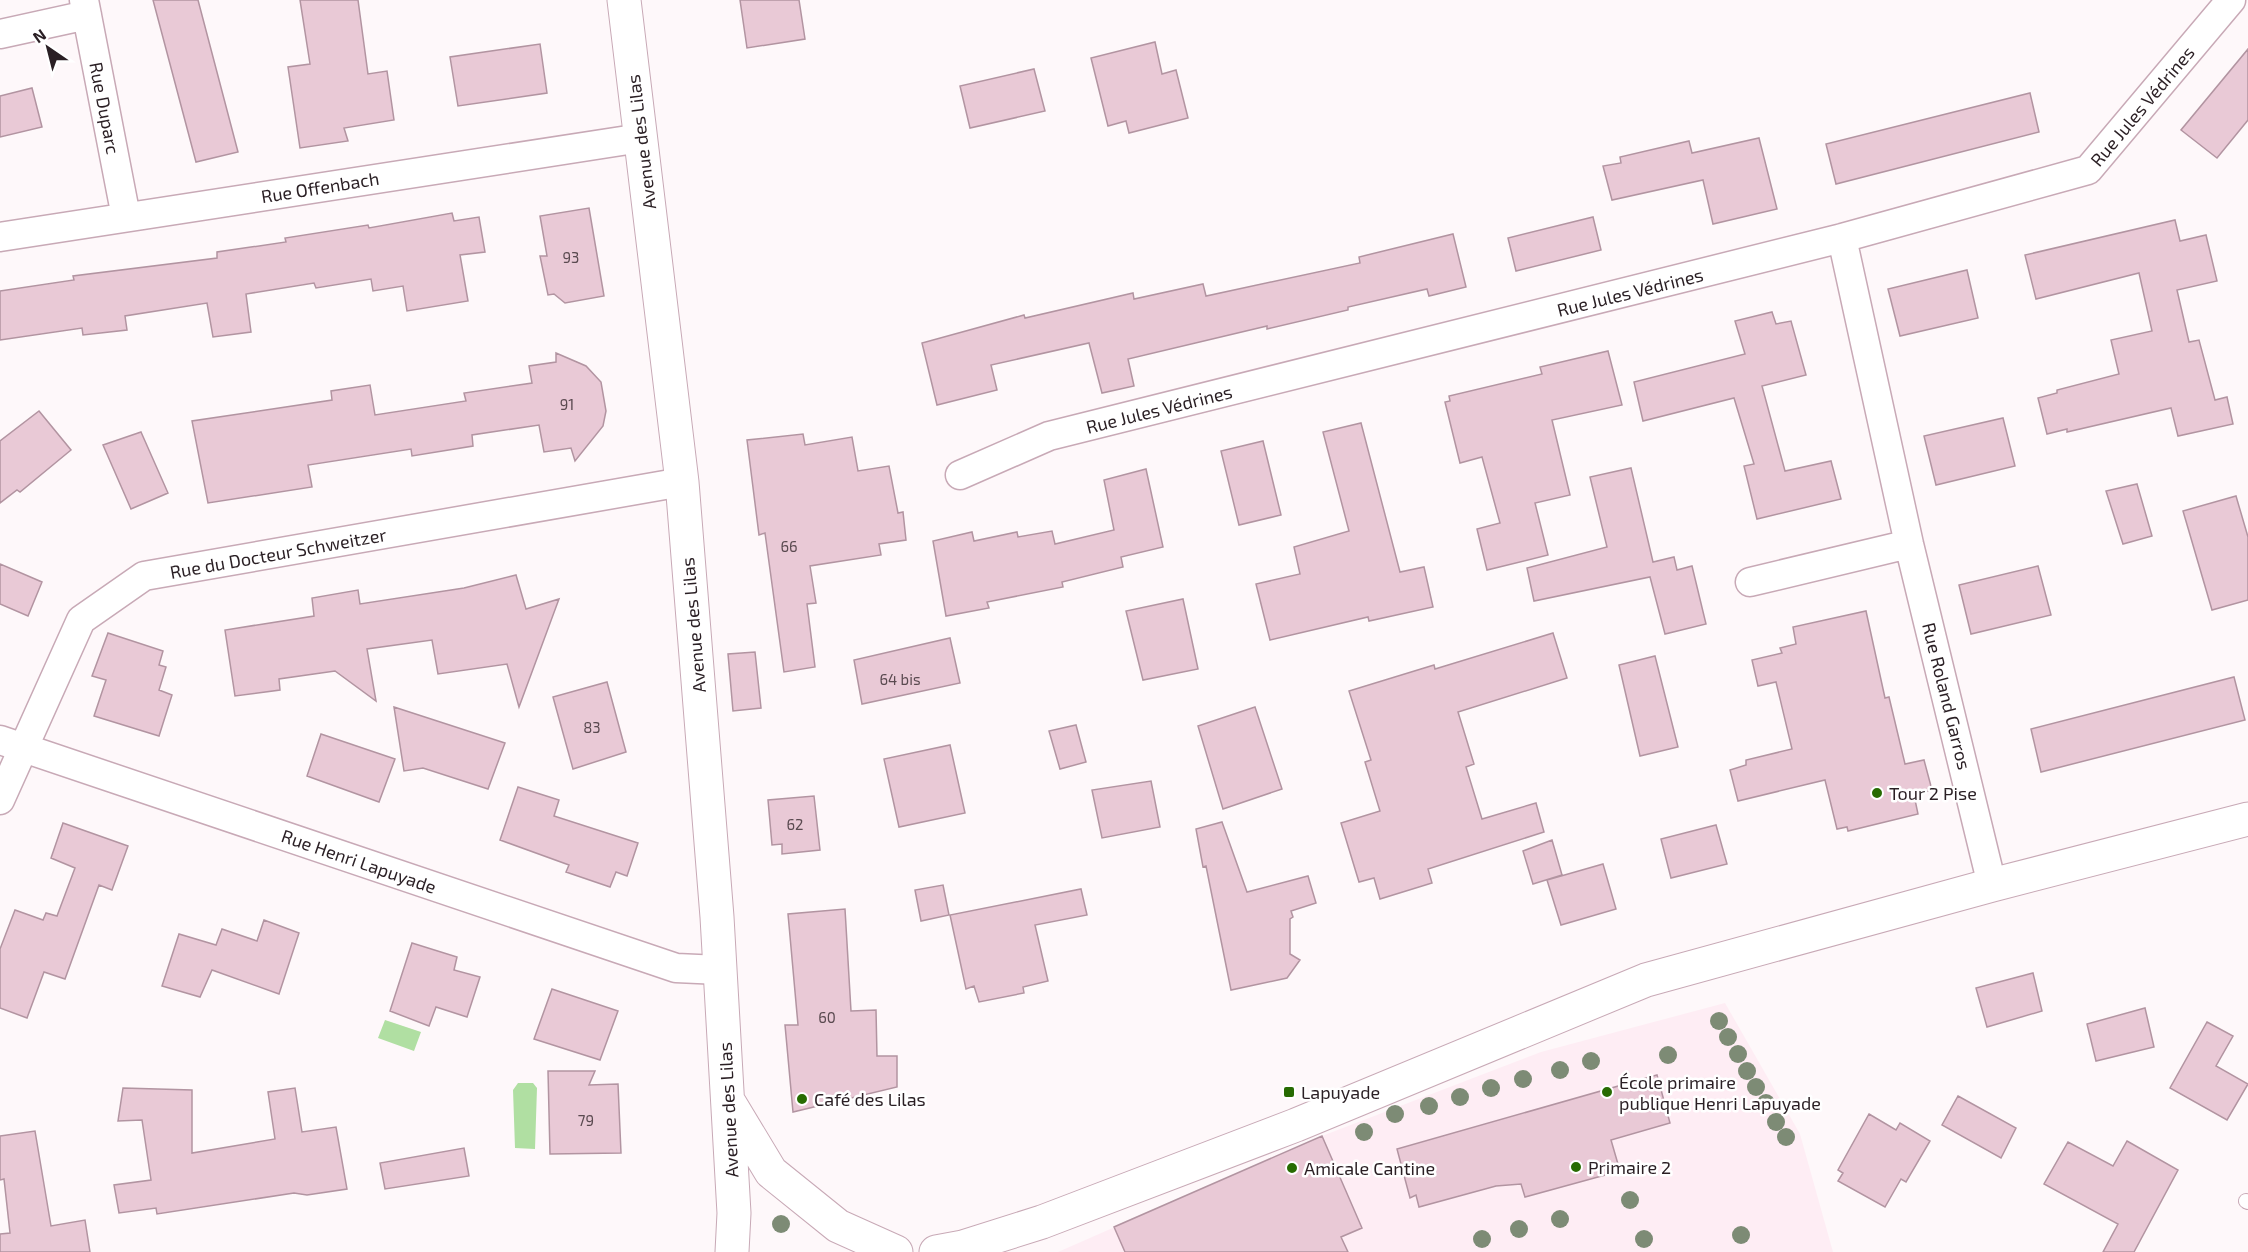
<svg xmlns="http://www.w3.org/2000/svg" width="2248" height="1252" viewBox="0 0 2248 1252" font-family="'Exo 2',sans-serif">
	<rect width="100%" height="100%" fill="#fef8fa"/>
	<!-- built -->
	<path fill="#feedf4" d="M1725,1003L1800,1134L1833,1252H1058L1322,1136L1541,1052Z"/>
	<!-- water -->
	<path fill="#b0dfa2" d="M385,1020L421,1032L414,1051L378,1038Z
		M518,1083H533L537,1088L535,1149L515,1148L513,1090Z"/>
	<!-- building -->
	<path fill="#e9c9d6" stroke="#b294a1" stroke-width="1.5" d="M153,0H198L238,152L196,162Z
		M300,0H358L368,74L387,71L394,120L344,128L348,141L300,148L288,67L310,64Z
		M740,0H799L805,39L747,48Z
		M1155,42L1162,74L1176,70L1188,118L1129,133L1126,121L1108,126L1091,58Z
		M540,44L547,93L458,106L450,57Z
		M2248,49V120L2217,158L2181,130Z
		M1034,69L1045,111L970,128L960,86Z
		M32,88L42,127L0,137V96Z
		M2030,93L2039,132L1836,184L1826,144Z
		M1759,138L1777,209L1713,224L1703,180L1612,200L1603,166L1621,163L1620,157L1689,141L1692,153Z
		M589,208L604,296L565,303L554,294L548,295L540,256H547L540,216Z
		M452,213L454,221L479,217L485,252L460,255L468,301L407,311L403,286L373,291L371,279L316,288L314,283L246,294L251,332L213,337L207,303L125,316L127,330L83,335L82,328L0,340V291L74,280L73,276L217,258V252L286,242L285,238L368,225L369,228Z
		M1593,217L1601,250L1516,271L1508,238Z
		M2175,220L2180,241L2206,235L2217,281L2177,290L2189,342L2199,340L2215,400L2227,397L2233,424L2178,436L2171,408L2067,432V429L2047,434L2038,398L2057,393V390L2119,374L2111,340L2152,331L2139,273L2036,299L2025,255Z
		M1453,234L1466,287L1429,296L1427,289L1348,307V310L1267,329V326L1128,359L1134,386L1102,393L1089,343L991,365L997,390L937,405L922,343L1024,315L1025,318L1133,293L1134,299L1203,284L1206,296L1360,263L1359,257Z
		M1967,270L1978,318L1900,336L1888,289Z
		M1772,312L1776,324L1791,321L1806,375L1762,386L1785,471L1831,461L1841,499L1757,519L1744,466L1754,464L1734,398L1643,421L1634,382L1745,354L1735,321Z
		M1608,351L1622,405L1552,420L1570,495L1535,503L1548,555L1487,570L1477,529L1500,523L1482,457L1460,463L1445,402L1450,401L1449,396L1542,374L1540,367Z
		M556,353L586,366L601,382L606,411L603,426L575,461L571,448L544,452L539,425L472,435L473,446L412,456L411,449L308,465L312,487L208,503L192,421L332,400L331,391L370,385L375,415L466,401L464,393L532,383L529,366L556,362Z
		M39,411L71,450L20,492L17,490L0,503V441Z
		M2003,418L2015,466L1936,485L1924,436Z
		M1361,423L1400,572L1424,567L1433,607L1369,621L1368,617L1270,640L1256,584L1300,574L1294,547L1349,531L1323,432Z
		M141,432L168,493L131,509L103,445Z
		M803,434L805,445L852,437L858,471L889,466L898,513L903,512L906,540L879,544L881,555L810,566L816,603L807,604L815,667L784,672L765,533L759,535L747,440Z
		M1263,441L1281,515L1239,525L1221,451Z
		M1631,468L1653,562L1674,557L1677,570L1692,566L1706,624L1665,634L1650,577L1534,601L1527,568L1607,547L1590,477Z
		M1146,469L1163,547L1121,557L1123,567L1062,582L1063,587L987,602L989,608L946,616L933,541L972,532L974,541L1017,532L1018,537L1052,531L1055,544L1114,530L1104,480Z
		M2137,484L2152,536L2123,544L2106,491Z
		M2236,496L2248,537V600L2212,610L2183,511Z
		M0,564L42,582L28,616L0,604Z
		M2038,566L2051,615L1971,634L1959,585Z
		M516,575L526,609L559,599L519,707L507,664L438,674L432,640L367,649L376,701L335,671L279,679L280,690L235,696L225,630L314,616L312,598L358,590L360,604L464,588Z
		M1183,599L1198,669L1143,680L1126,611Z
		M1866,611L1885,698L1889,697L1905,764L1924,760L1932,790L1914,795L1918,814L1848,831L1847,827L1837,829L1825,780L1738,801L1730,770L1746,765V760L1792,749L1776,682L1758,686L1752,660L1782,653L1780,648L1796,644L1793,627Z
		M108,633L163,651L159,665L166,667L159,690L172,695L159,736L94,716L106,680L92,676Z
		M1553,633L1567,678L1458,712L1474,764L1466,767L1482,819L1536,803L1544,832L1428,869L1432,883L1380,899L1374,878L1359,882L1341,823L1380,811L1365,762L1371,760L1349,691L1434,665L1435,669Z
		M950,638L960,683L862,704L854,660Z
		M755,652L761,708L733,711L728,654Z
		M1655,656L1678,747L1640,756L1619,665Z
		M2234,677L2245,720L2041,772L2031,729Z
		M607,682L626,752L573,769L553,697Z
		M394,707L505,743L488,789L423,768L404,771Z
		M1255,707L1282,789L1223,809L1198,726Z
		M1076,725L1086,762L1060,769L1049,731Z
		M321,734L395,759L379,802L307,776Z
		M950,745L965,813L899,827L884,759Z
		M1151,781L1160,827L1102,838L1092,790Z
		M518,787L559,800L554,816L638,843L627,876L616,872L610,887L566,872L569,865L500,840Z
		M814,796L820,850L782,854V844L772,845L768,800Z
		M1222,822L1247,892L1308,876L1316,903L1291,911L1293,917L1290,919V954L1300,960L1287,978L1231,990L1206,866L1203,867L1196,829Z
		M63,823L128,846L112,890L99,885L65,979L44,972L27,1018L0,1008V949L15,910L43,920L46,913L57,916L75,868L51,858Z
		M1716,825L1727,864L1671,878L1661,839Z
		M1552,840L1562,875L1533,884L1523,851Z
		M1603,864L1616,909L1561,925L1547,880Z
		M943,885L949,915L921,921L915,890Z
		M1081,889L1087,915L1035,925L1048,981L1023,987L1024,993L979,1002L974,986L966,989L950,915Z
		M845,909L851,1011L876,1010L877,1056H897V1087L793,1112L785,1025H798L788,914Z
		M264,920L299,933L279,994L212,970L200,997L162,986L179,934L216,945L222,929L257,941Z
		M412,943L457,957L454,970L480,977L467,1017L436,1007L429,1026L390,1011Z
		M2033,973L2042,1011L1987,1027L1976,988Z
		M552,989L618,1011L600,1060L534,1039Z
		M2145,1008L2154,1047L2096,1061L2087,1024Z
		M2207,1022L2233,1036L2216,1066L2248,1084L2227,1120L2170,1088Z
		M548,1071H595L589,1085L618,1084L621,1153L550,1154Z
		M1657,1075L1670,1123L1611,1140L1620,1171L1525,1197L1521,1184L1496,1186L1419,1207L1416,1195L1410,1198L1397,1149Z
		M123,1088L192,1090V1153L275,1139L268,1092L295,1088L302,1132L336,1127L347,1189L307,1195L294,1193L157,1214L156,1208L119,1213L114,1185L151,1180L142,1120L118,1121Z
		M1958,1096L2016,1128L2001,1158L1942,1125Z
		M1869,1114L1896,1130L1900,1123L1930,1141L1906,1182L1901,1179L1885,1207L1838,1181L1843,1173L1838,1170Z
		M35,1131L51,1226L85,1220L90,1252H0V1234L10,1233L4,1179L0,1180V1136Z
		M1322,1136L1362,1228L1341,1237L1348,1252H1125L1114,1227Z
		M2127,1141L2178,1170L2134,1252H2103L2118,1224L2044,1184L2068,1142L2113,1166Z
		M464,1148L469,1176L385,1189L380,1163Z"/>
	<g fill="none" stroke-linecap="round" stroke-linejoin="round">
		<defs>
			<path id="lane" d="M2246,1201L2248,1202"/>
			<path id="street" d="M84,0L126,217
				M0,34L87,15
				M0,237L641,138
				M1842,238L1909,544L1992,885
				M960,475L1049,436L1842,238L2088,170L2231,0
				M1750,582L1909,544
				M0,740L676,968L720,970
				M0,800L81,620L144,576L682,482"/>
			<path id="secondary" d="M624,0L682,482L717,917L734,1213L732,1252
				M730,1104L771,1172L838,1226L896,1252
				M936,1252L963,1247L1042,1222L1296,1125L1646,980L1992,885L2248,819"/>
		</defs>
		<!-- lane casing -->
		<use href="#lane" stroke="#c8a9b6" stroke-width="16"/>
		<!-- street casing -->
		<use href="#street" stroke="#c8a9b6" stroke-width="31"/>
		<!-- secondary casing -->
		<use href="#secondary" stroke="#c8a9b6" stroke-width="35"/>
		<!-- lane -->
		<use href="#lane" stroke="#fff" stroke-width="14"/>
		<!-- street -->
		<use href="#street" stroke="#fff" stroke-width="28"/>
		<!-- secondary -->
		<use href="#secondary" stroke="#fff" stroke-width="33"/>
	</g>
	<!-- trees -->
	<g fill="#7d8b75">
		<circle cx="1719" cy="1021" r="9"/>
		<circle cx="1728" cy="1037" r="9"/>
		<circle cx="1738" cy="1054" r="9"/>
		<circle cx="1668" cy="1055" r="9"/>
		<circle cx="1591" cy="1061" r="9"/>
		<circle cx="1560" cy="1070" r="9"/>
		<circle cx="1747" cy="1071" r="9"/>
		<circle cx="1523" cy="1079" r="9"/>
		<circle cx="1756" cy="1087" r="9"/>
		<circle cx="1491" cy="1088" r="9"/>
		<circle cx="1460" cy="1097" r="9"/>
		<circle cx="1766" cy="1103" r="9"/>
		<circle cx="1429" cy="1106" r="9"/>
		<circle cx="1395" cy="1114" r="9"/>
		<circle cx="1776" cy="1122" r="9"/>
		<circle cx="1364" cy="1132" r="9"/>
		<circle cx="1786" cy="1137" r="9"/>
		<circle cx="1630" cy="1200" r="9"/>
		<circle cx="1560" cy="1219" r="9"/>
		<circle cx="781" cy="1224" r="9"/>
		<circle cx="1519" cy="1229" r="9"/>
		<circle cx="1741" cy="1235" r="9"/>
		<circle cx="1482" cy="1239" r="9"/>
		<circle cx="1644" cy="1239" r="9"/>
	</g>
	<!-- markers -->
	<g fill="#276b02" stroke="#fff" stroke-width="2">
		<circle cx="1877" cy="793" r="6"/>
		<rect x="1283" y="1086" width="12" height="12" rx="3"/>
		<circle cx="1607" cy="1092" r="6"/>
		<circle cx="802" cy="1099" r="6"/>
		<circle cx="1576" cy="1167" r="6"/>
		<circle cx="1292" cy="1168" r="6"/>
	</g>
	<g text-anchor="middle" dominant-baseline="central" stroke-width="5" stroke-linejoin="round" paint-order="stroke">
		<!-- number labels -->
		<g font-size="15" fill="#5a4a50">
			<text x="571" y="257">93</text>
			<text x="567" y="404">91</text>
			<text x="789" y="546">66</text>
			<text x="900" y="679">64 bis</text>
			<text x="592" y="727">83</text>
			<text x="795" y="824">62</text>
			<text x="827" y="1017">60</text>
			<text x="586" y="1120">79</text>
		</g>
		<!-- street labels -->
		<g font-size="18" fill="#2a1f24" stroke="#fff">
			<text transform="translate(2142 106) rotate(-50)">Rue Jules Védrines</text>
			<text transform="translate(105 108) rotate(79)">Rue Duparc</text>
			<text transform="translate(641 142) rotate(-97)">Avenue des Lilas</text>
			<text transform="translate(320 187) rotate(-9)">Rue Offenbach</text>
			<text transform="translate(1630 292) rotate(-14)">Rue Jules Védrines</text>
			<text transform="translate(1159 409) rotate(-14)">Rue Jules Védrines</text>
			<text transform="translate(278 553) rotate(-10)">Rue du Docteur Schweitzer</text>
			<text transform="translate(693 625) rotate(-95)">Avenue des Lilas</text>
			<text transform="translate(1947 696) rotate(76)">Rue Roland Garros</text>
			<text transform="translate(359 861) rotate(19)">Rue Henri Lapuyade</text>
			<text transform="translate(728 1110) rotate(-93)">Avenue des Lilas</text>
		</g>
		<!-- poi labels -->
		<g font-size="18" fill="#2a1f24" stroke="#fff" text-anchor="start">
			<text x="1889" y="793">Tour 2 Pise</text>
			<text x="1619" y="1082">École primaire<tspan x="1619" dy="21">publique Henri Lapuyade</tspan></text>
			<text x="1301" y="1092">Lapuyade</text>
			<text x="814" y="1099">Café des Lilas</text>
			<text x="1588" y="1167">Primaire 2</text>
			<text x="1304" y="1168">Amicale Cantine</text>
		</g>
	</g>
	<!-- north arrow -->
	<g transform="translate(48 48) rotate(325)" stroke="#ffffff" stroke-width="4.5" paint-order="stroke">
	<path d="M0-4.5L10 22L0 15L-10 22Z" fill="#2a1f24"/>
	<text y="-9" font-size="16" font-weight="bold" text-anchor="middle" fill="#2a1f24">N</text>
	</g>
</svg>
